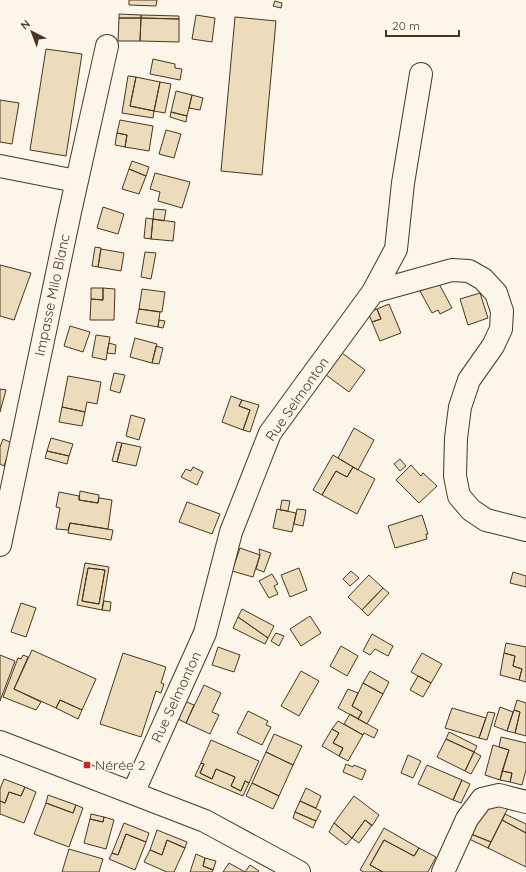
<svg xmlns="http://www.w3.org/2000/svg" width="526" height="872" viewBox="0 0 526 872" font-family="Quicksand,sans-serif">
	<rect width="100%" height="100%" fill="#fbf6e9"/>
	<!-- building -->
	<path fill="#ecdcbc" stroke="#4a3520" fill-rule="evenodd" d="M129,0H157L156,6L129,5Z
		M275,1L282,3L281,8L273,6Z
		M119,14L141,15V18H119Z
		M141,15L179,16V19L141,18Z
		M196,15L215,18L212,42L192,39Z
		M235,17L276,21L262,175L221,171Z
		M119,18H141L140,41H118Z
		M141,18L179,19V42L140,41Z
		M46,49L82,54L66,156L30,150Z
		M153,59L175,64V68L182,69L180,80L150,74Z
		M128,76L136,77L130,106L154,111L153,118L122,113Z
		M136,77L160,82L154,111L130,106Z
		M160,82L171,84L165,113L154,111Z
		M176,91L192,95L187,116L171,112Z
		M192,95L203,98L200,110L189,108Z
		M0,100L19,103L12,144L0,142Z
		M171,112L187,116L186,122L170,117Z
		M120,120L153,126L149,151L125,147L127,135L117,133Z
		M166,130L181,134L174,158L159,154Z
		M117,133L127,135L125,147L115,145Z
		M132,161L149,167L146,176L129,169Z
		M129,169L146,176L139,194L122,189Z
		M155,173L190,182L182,208L158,201L160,192L150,189Z
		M103,207L124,214L118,234L97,228Z
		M154,209L166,210L164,221L153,219Z
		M146,218L153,219L151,239L144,238Z
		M153,219L175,222L173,241L151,239Z
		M95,247L101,248L98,267L92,266Z
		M101,249L124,253L121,271L98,267Z
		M145,252L156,253L151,279L141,277Z
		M0,265L31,273L14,320L0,316Z
		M438,282L452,308L440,314L438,310L432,313L420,291Z
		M91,288H103V300L91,299Z
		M103,288L115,289L114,320H90L91,299L103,300Z
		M142,289L165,292L162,312L139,309Z
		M480,293L488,318L468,325L460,299Z
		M389,304L401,333L380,341L372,322L381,319L377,309Z
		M139,309L160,312L158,327L136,323Z
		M377,309L381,319L372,322L368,312Z
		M159,320L165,321L163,328L158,327Z
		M70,326L90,332L83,352L64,346Z
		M96,335L110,337L106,360L92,357Z
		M135,338L157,344L152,363L130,357Z
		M109,343L116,345L115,354L107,353Z
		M156,346L163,348L159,364L152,363Z
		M342,353L365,370L349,392L326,375Z
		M114,373L125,375L120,393L110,390Z
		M68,376L101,382L97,404L87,402L85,412L62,407Z
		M0,389L6,390L0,412Z
		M231,396L242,400L239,406L250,410L243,430L222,422Z
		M242,400L259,405L250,432L243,430L250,410L239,406Z
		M62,407L85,412L82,426L59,422Z
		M131,415L145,419L139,440L126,436Z
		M354,428L374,440L358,470L338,458Z
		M51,438L73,444L69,456L47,451Z
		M3,439L12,443L4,466L0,464V447Z
		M117,442L122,443L117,462L112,461Z
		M122,443L141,447L136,466L117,462Z
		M47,451L69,456L67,464L45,458Z
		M333,455L353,467L347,477L336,471L322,495L313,490Z
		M400,459L406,466L400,471L394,464Z
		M411,465L421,476L423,473L437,486L419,503L396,480Z
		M193,467L203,472L197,485L181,477L186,469L191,471Z
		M353,467L375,479L357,514L322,495L336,471L347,477Z
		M80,491L99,495L98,503L79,500Z
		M59,492L79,496V500L98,503L99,498L112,500L108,529L70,523L68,530L56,529L60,508L56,507Z
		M282,500L290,501L288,511L280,510Z
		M187,502L220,514L212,534L179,522Z
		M277,509L296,513L292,532L273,528Z
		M297,509L306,510L303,526L294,524Z
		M422,515L428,534H426L427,539L395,548L388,526Z
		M70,523L113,530L111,540L68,533Z
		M240,548L260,555L253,577L232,571Z
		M259,549L271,553L264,572L256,569L260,555Z
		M85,563L109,567L102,610L77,605ZM88,568L105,570L99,604L82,601Z
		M88,568L105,570L99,604L82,601Z
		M299,568L307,590L290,597L281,575Z
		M351,571L359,578L350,586L343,579Z
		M513,572L526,576V587L510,583Z
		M272,574L278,584L274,586L278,594L269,598L259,581Z
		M369,575L383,588L362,610L348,597Z
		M383,588L389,593L368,616L362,610Z
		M104,601L111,602L110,611L102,610Z
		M21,603L36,608L26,637L11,632Z
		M242,609L274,626L268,638L238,617Z
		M310,616L321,633L301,646L290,629Z
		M238,617L268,638L265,644L233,628Z
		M276,633L284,636L279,646L271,641Z
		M372,634L393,646L388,656L375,649L370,655L363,651Z
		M506,643L526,647V682L519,680L522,669L513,666L515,656L504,653Z
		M341,646L358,656L347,676L330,666Z
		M218,647L240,655L234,672L212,665Z
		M32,650L96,679L82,710L60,700L56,708L14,689Z
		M123,653L166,667L161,683L164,684L161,693L156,691L141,737L100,724Z
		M422,653L442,664L431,683L411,672Z
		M504,653L515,656L513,666L522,669L519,680L500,675Z
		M0,655L15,661L0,701Z
		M23,655L28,657L14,689L41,702L36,710L3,697L18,658L21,659Z
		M301,671L319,681L299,716L281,706Z
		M370,671L389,682L383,694L363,683Z
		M418,676L431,683L423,697L410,690Z
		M363,683L383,694L367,724L358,719L362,712L352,706Z
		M204,685L221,693L212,712L219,715L210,734L186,723Z
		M348,689L358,693L352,706L362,712L358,719L338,708Z
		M60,700L82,710L78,719L56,708Z
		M517,700L526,703V736L515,733L520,712L514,710Z
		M184,701L194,705L186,723L176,718Z
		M500,707L513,712L507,731L494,726Z
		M452,708L486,718L479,738L445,728Z
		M514,710L520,712L515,733L507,731Z
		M248,711L268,721L266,725L271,727L262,745L237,733Z
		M488,712L495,713L487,740L479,738Z
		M350,714L378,730L374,738L364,733L363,735L344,724Z
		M338,721L363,735L348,761L339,756L343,748L333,743L339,733L332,729Z
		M332,729L339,733L333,743L343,748L339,756L322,746Z
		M449,732L477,746L474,752L446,739Z
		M274,734L302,746L293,765L266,752Z
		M501,737L526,743V770L522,785L510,782L512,773L502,771L509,750L499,747Z
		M446,739L474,752L465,771L437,757Z
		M211,740L259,761L249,783L245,781L241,791L231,786L235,777L216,769L212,779L200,773L204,764L201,763Z
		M493,745L509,750L500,780L485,775Z
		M266,752L293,765L279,796L252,783Z
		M474,752L481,756L471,774L465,771Z
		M408,755L421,761L413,778L401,773Z
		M201,763L204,764L200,773L212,779L216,769L235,777L231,786L241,791L245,781L249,783L243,796L195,776Z
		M346,764L353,767L354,765L366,770L362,780L343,772Z
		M427,765L462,780L453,800L418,784Z
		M502,771L512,773L510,782L500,780Z
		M4,779L25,787L21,796L9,792L5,803L0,801V789Z
		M462,780L470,784L461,803L453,800Z
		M252,783L279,796L273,809L246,796Z
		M25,787L36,792L24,823L0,814V801L5,803L9,792L21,796Z
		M306,788L321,796L316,808L300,801Z
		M48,795L76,805L73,813L46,803Z
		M354,796L379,815L372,826L365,820L352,838L334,823Z
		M512,800L491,842L471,834L484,803Z
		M300,801L321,811L316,821L295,812Z
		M46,803L73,813L76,805L83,808L69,847L34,834Z
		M295,812L316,821L313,828L293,818Z
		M91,814L104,817L103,822L90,819Z
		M505,814L526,824V833L502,820Z
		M104,817L114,820L106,849L84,843L90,819L103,822Z
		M365,820L372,825L359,843L352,838Z
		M502,820L526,833V867L488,848Z
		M124,823L149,833L146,842L126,834L118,855L112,853Z
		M334,823L352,838L346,845L329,832Z
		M384,828L419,848L414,856L384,840L370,865L383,872H364L360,870Z
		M157,830L187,842L185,848L167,840L162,855L150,850Z
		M126,834L146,842L135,870L109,859L112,853L118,855Z
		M471,834L491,842L488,848L469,839Z
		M167,840L185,848L174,872H167L144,862L150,850L162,855Z
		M384,840L414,856L419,848L436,857L428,872H383L370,865Z
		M69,849L103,859L99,872H62Z
		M196,854L205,858L203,866L213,870L212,872H190Z
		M205,858L216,861L213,870L203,866Z
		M229,863L245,872L250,865L259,871L258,872H223Z"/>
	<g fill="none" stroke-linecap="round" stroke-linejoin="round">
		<defs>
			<path id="minor" d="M0,166L76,181
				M373,292L452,270L469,271L483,279L496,293L502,311L501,329L493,346L469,380L460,407L456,438L455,476L459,496L471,510L486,520L526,530
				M0,545L70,212L107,46
				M0,742L205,821L299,872
				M133,793L205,633L231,532L270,433L373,292L396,249L403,183L421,74
				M443,872L467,819L482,799L499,795L526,802"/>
		</defs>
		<!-- minor casing -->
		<use href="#minor" stroke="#4a3520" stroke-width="24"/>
		<!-- minor -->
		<use href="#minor" stroke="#fbf6e9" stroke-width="22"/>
	</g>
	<!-- markers -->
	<rect fill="#c62828" stroke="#fbf6e9" stroke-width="1.5" x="83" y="761" width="8" height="8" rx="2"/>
	<g text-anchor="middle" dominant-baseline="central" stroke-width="3" stroke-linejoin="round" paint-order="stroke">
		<!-- street labels -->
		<g font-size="14" fill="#4a3520" stroke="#fbf6e9">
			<text transform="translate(52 295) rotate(-78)">Impasse Milo Blanc</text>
			<text transform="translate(297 399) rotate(-55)">Rue Selmonton</text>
			<text transform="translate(176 697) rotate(-65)">Rue Selmonton</text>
		</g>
		<!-- poi labels -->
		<g font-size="14" fill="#4a3520" stroke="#fbf6e9" text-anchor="start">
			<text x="95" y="765">Nérée 2</text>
		</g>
	</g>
	<!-- north arrow -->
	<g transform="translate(32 32) rotate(318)" stroke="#fbf6e9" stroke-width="3" paint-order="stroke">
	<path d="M0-3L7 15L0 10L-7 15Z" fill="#4a3520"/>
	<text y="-6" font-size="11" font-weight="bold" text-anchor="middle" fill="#4a3520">N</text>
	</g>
	<!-- scale -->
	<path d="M386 30v6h73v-6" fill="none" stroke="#4a3520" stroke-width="2"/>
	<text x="392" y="30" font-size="12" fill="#4a3520" stroke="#fbf6e9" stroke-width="3" paint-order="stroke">20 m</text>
</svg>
